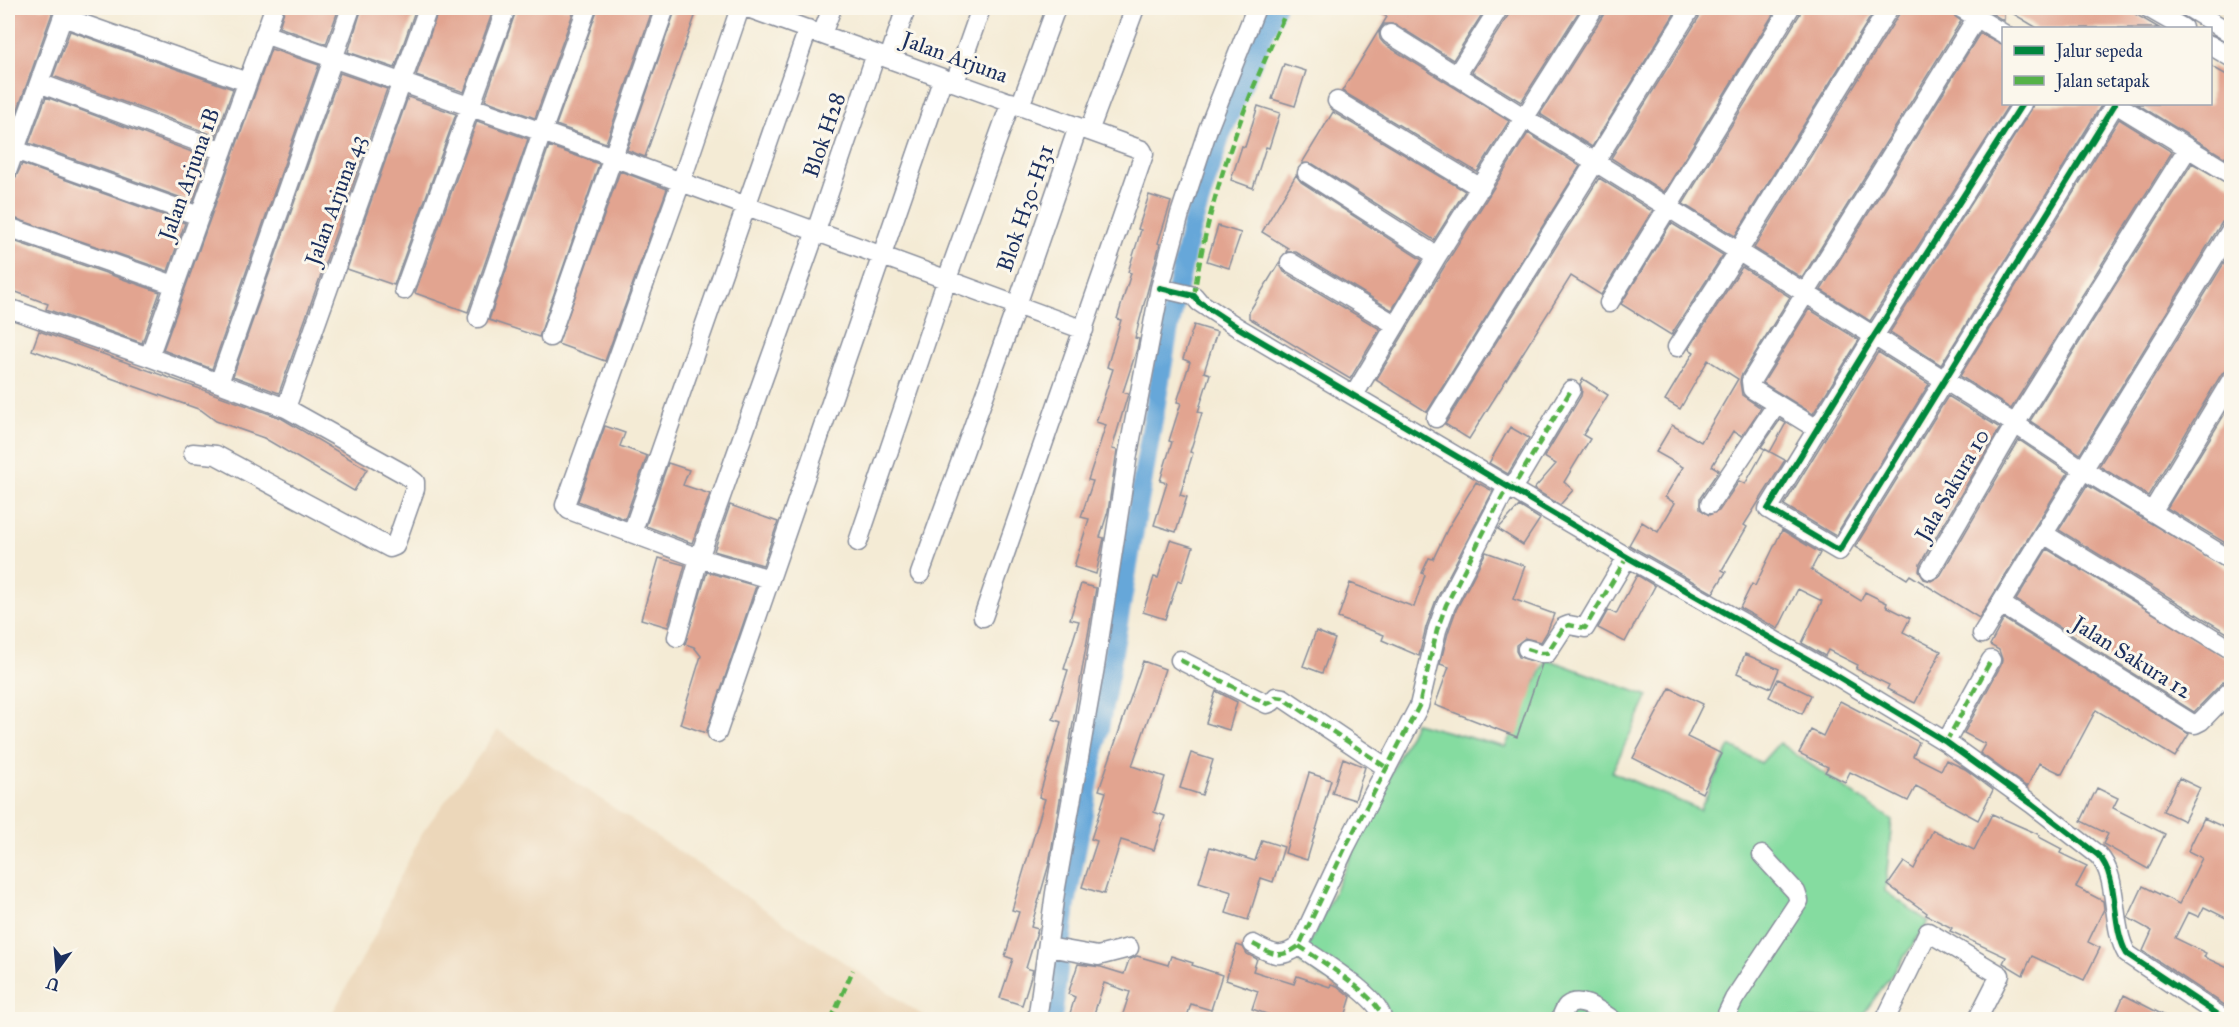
<svg xmlns="http://www.w3.org/2000/svg" width="2239" height="1027" viewBox="0 0 2239 1027" font-family="'IM FELL Great Primer',serif">
	<rect width="100%" height="100%" fill="#fbf7ec"/>
	<filter id="ink" filterUnits="userSpaceOnUse"><feTurbulence type="fractalNoise" baseFrequency=".0167" numOctaves="2"/><feDisplacementMap in="SourceGraphic" scale="12" xChannelSelector="R" yChannelSelector="G"/><feConvolveMatrix kernelMatrix="1 2 1 2 8 2 1 2 1" color-interpolation-filters="sRGB"/></filter>
	<filter id="wash" filterUnits="userSpaceOnUse"><feTurbulence type="fractalNoise" baseFrequency=".008" numOctaves="4" result="noise"/><feDisplacementMap in="SourceGraphic" scale="24" xChannelSelector="R" yChannelSelector="G"/><feGaussianBlur stdDeviation="1.35" result="paint"/><feColorMatrix in="noise" values="0 0 0 0 0 0 0 0 0 0 0 0 0 0 0 0 0 1.4 0 .05"/><feComposite in="paint" operator="in"/></filter>
	<g filter="url(#wash)">
		<rect width="100%" height="100%" fill="#f4ebd5"/>
		<!-- built -->
		<path fill="#ecd7ba" d="M498,730L928,1019H329L381,924L394,889L424,830Z"/>
		<!-- green -->
		<path fill="#85dca0" stroke="#50867f" stroke-width="1.5" d="M1547,659L1648,696L1612,772L1700,810L1730,746L1761,763L1779,743L1892,820L1885,891L1929,922L1860,1019H1388L1300,963L1415,723L1505,747Z"/>
		<g fill="none" stroke-linecap="round" stroke-linejoin="round">
			<!-- canal -->
			<path stroke="#66a7d9" stroke-width="20" d="M1052,1020L1066,904L1109,675L1168,333L1190,232L1221,134L1275,8"/>
		</g>
		<g id="blocks">
			<!-- building -->
			<path fill="#e2a490" d="M8,8H54L8,137Z
				M285,8H339L326,44L279,27Z
				M362,8H416L395,68L348,52Z
				M439,8H494L464,92L416,76Z
				M517,8H575L535,118L485,100Z
				M598,8H653L606,143L556,125Z
				M676,8H698L645,157L627,150Z
				M1371,8H1486L1453,60L1395,24H1384L1379,33L1380,39L1384,44L1509,121L1477,172L1342,91L1387,17Z
				M1510,8H1581L1521,102L1472,72L1509,14Z
				M1605,8H1678L1592,147L1540,114L1604,14Z
				M1702,8H1777L1664,192L1611,158L1701,14Z
				M1801,8H1876L1735,236L1683,204L1800,14Z
				M1900,8H1950L1952,14L1961,21L1802,278L1754,248L1899,14Z
				M1983,8H2125L2159,28H2037L2004,8V21Z
				M70,31L233,89L216,136L53,76Z
				M1980,33L2004,45V104H2009L1870,321L1821,290Z
				M271,49L319,65L212,369L163,350Z
				M1284,64L1306,71L1295,106L1272,99Z
				M2211,66L2232,78V162L2137,104H2211Z
				M340,73L387,89L279,393L233,376Z
				M46,97L208,158L193,202L29,143Z
				M408,97L456,114L394,285L347,269Z
				M2033,104H2102L1941,365L1890,332L2031,110Z
				M1258,106L1280,113L1269,148L1266,147L1253,188L1231,180L1242,146L1245,147Z
				M1333,112L1465,191L1434,240L1313,164L1302,163Z
				M2119,119L2172,152L2011,409L1960,376Z
				M477,121L528,139L468,312L415,293Z
				M1528,133L1580,166L1427,412L1376,380L1447,262Z
				M549,146L599,164L539,337L489,320Z
				M2192,163L2232,186V217L2222,222L2080,454L2030,421Z
				M22,164L185,223L168,271L8,216V180L16,177Z
				M620,171L667,189L605,361L558,344Z
				M1296,175L1301,182L1422,260L1392,310L1296,252H1286L1288,248L1262,232Z
				M1599,178L1652,211L1601,295L1571,276L1469,439L1445,424Z
				M1149,195L1171,202L1158,243L1160,244L1135,338L1139,339L1137,349L1123,392L1128,394L1112,449L1117,450L1108,511L1100,537L1104,538L1096,574L1074,567L1089,519L1081,517L1093,481L1088,480L1106,425L1096,422L1113,369L1107,367L1121,320L1117,319L1131,273L1128,272L1141,230L1138,229Z
				M1671,223L1723,255L1671,335L1621,304Z
				M1218,226L1241,233L1229,268L1207,261Z
				M8,239L160,292L142,343L46,309L48,304L8,289Z
				M2232,250V368L2222,373L2148,496L2099,466Z
				M1279,263L1284,272L1380,329L1350,379L1249,318V312Z
				M1742,267L1790,297L1741,376L1740,382L1742,395L1761,408L1742,436L1733,431L1712,466L1719,470L1700,498V509L1709,515L1719,511L1739,481L1745,484L1765,449L1785,460L1744,525L1747,527L1722,570L1726,572L1713,593L1629,545L1642,522L1658,532L1675,503L1665,497L1683,467L1656,452L1672,425L1701,442L1738,379L1708,360L1680,409L1665,400L1694,352L1689,349Z
				M1809,309L1859,340L1813,414L1763,383Z
				M1194,325L1217,332L1204,372L1210,374L1198,412L1202,413L1190,452L1193,453L1180,495L1187,497L1176,532L1154,525L1167,483L1160,481L1172,442L1169,441L1181,403L1177,402L1190,362L1183,359Z
				M39,331L281,418L367,469L354,491L264,438L216,421L201,410L32,350Z
				M1878,352L1929,384L1836,535H1834L1784,505Z
				M1583,379L1608,395L1583,435L1590,439L1564,482L1573,490L1560,505L1534,489L1556,464L1544,457L1581,396L1582,390L1580,384Z
				M1948,396L2000,428L1920,564L1919,571L1924,579L1931,581L1940,576L2019,440L2068,473L1979,618L1910,575L1907,579L1855,547Z
				M2232,402V547L2167,508Z
				M1780,420L1786,423L1770,452L1761,447Z
				M605,426L625,433L620,446L647,456L625,519L578,501Z
				M1510,427L1529,438L1508,474L1489,463Z
				M668,463L689,470L683,485L710,494L692,543L646,526Z
				M1476,482L1493,491L1436,600L1426,627L1419,656L1382,640L1384,635L1338,618L1350,583L1414,607L1425,575L1422,573L1429,558L1433,559L1448,528Z
				M2087,485L2232,572V636L2059,530Z
				M730,505L778,522L763,565L714,551Z
				M1519,506L1540,519L1523,545L1498,529Z
				M1782,530L1820,553L1811,570L1861,601L1865,592L1887,603L1886,606L1910,618L1903,632L1941,651L1915,703L1887,689L1889,685L1856,669L1858,665L1828,650L1825,656L1802,643L1822,601L1798,589L1778,629L1740,608L1752,584L1755,586Z
				M1170,540L1193,547L1182,582L1178,580L1165,619L1143,612L1154,577L1158,578Z
				M2047,549L2232,661V678L2224,681L2194,712L2016,600Z
				M1486,552L1525,566L1513,599L1554,614L1547,632L1541,642L1525,638L1516,645V651L1519,657L1542,664L1517,737L1435,705L1449,667L1440,664L1448,633L1456,610Z
				M659,558L685,565L668,627L641,619Z
				M707,572L756,586L706,733L680,724L701,656L694,647L685,644Z
				M1637,575L1655,586L1625,642L1598,628L1608,610L1616,614Z
				M1081,584L1096,588L1049,864L1031,927L1038,929L1026,968L1033,970L1022,1005L1000,998L1013,959L1005,956L1019,912L1012,910L1045,799L1039,797L1061,722L1053,719L1068,670L1064,669L1079,621L1070,619Z
				M2004,619L2189,734L2175,757L2096,710L2062,774L2039,763L2027,787L1980,753L1985,744L1964,733L2001,665L2002,659L1999,650L1990,645Z
				M1316,631L1335,639L1322,673L1303,666Z
				M1745,654L1779,669L1771,688L1737,673Z
				M1143,661L1165,669L1132,766L1165,777L1154,812L1165,816L1154,850L1121,840L1104,894L1082,887L1097,841L1091,839L1106,792L1099,790Z
				M1778,679L1811,695L1802,714L1769,697Z
				M1670,688L1703,704L1687,737L1722,754L1702,793L1633,758Z
				M1216,691L1237,702L1229,730L1206,723Z
				M1840,701L1919,742L1913,756L1941,770L1946,760L1965,769L1993,790L1978,820L1916,786L1908,801L1850,772L1845,782L1825,772L1828,767L1799,753L1811,730L1823,736Z
				M1191,753L1213,760L1202,795L1180,788Z
				M1343,758L1365,767L1355,800L1332,793Z
				M1309,773L1331,780L1307,860L1285,853Z
				M2179,778L2200,788L2184,821L2163,811Z
				M2097,788L2118,798L2113,808L2165,834L2148,869L2103,844L2108,834L2081,821Z
				M1992,814L2040,835L2039,837L2062,849L2060,853L2087,866L2076,887L2103,901L2104,909L2088,942L2100,948L2084,980L2032,956L2023,975L2003,963L2006,957L1950,931L1952,928L1926,915L1927,913L1888,885L1904,862L1914,869L1933,830L1974,850Z
				M2204,818L2232,831V921L2204,907L2199,917L2188,912L2175,938L2206,953L2204,957L2232,970V1010L2143,951L2152,931L2128,918L2143,886L2179,904L2202,858L2188,851Z
				M1262,840L1284,847L1273,882L1261,878L1248,920L1226,913L1232,892L1199,882L1210,847L1255,861Z
				M1237,945L1243,947L1247,954L1257,959L1253,971L1294,984L1297,976L1330,987L1331,984L1337,986L1351,997L1344,1020H1284L1252,1009L1258,991L1226,980Z
				M1137,956L1168,965L1171,956L1193,963L1192,965L1222,975L1211,1010L1191,1004L1186,1020H1121L1130,992L1104,983L1092,1020H1068L1075,997L1068,994L1078,964L1101,967L1124,974L1129,960Z
				M2124,995L2173,1020H2113Z"/>
		</g>
	</g>
	<g filter="url(#ink)">
		<use href="#blocks" fill-opacity="0" stroke="#888d9a" stroke-width="1.5"/>
		<g fill="none" stroke-linecap="round" stroke-linejoin="round">
			<defs>
				<path id="minor" d="M740,8L681,182L565,505L569,510L699,558L770,579
					M748,8L1142,150L1144,154L983,617
					M1961,8L2004,34
					M2148,8L2183,28
					M2189,8L2232,34
					M63,17L247,82
					M264,34L613,157L1084,330
					M822,34L832,8
					M1390,34L2015,424L2084,470L2232,561
					M2210,45L2232,58
					M889,58L906,8
					M1456,76L1499,8
					M955,82L981,8
					M39,83L223,151
					M1337,101L1481,188
					M2022,104L1874,336L1768,509L1839,551L2115,104
					M2116,104L2232,175
					M1020,106L1056,8
					M1089,131L1135,8
					M15,150L199,216
					M8,169L66,8
					M1307,173L1437,256
					M8,227L174,285
					M1290,262L1396,325
					M1160,288L1194,296L1199,302L1237,327L1627,557L1832,673L1946,742L2032,804L2098,855C2120,877 2110,925 2127,954L2226,1020
					M404,290L506,8
					M1609,303L1790,8
					M8,308L149,357L286,408L406,475L415,482V489L395,546L390,548L216,455L193,453
					M478,318L542,132L587,8
					M550,337L665,8
					M1677,347L1738,252L1889,8
					M149,357L274,8
					M219,383L351,8
					M1354,395L1437,256L1594,8
					M286,408L428,8
					M1436,418L1691,8
					M1817,429L1752,389L1751,381L1977,17
					M1710,504L1777,404
					M2152,512L2232,379
					M632,533L808,29
					M2044,534L2232,650
					M858,542L947,279L1011,102
					M1930,570L2015,424L2188,148
					M920,574L1017,305L1078,127
					M2001,604L2191,723L2195,724L2201,721L2232,689
					M1982,634L2232,228
					M677,637L699,558L816,231L876,54
					M1527,649L1540,653H1547L1564,627L1569,625L1585,628L1627,557
					M1180,660L1267,704L1272,702L1276,697L1283,698L1387,768
					M717,733L943,78
					M1946,742L1991,660
					M1253,944C1272,954 1280,960 1299,946L1346,846L1419,706L1437,630L1446,605L1503,495L1518,479L1571,390
					M1299,946C1316,958 1384,999 1382,1020
					M1048,947L1098,956L1129,948
					M1037,1020L1055,893L1095,667L1128,454L1160,288L1180,214L1208,129L1256,8
					M1560,1020C1562,1016 1564,1009 1567,1006C1581,995 1602,1013 1613,1020
					M1724,1020L1734,999L1799,901L1796,892L1762,855
					M1885,1020L1928,932L2000,975L1977,1020"/>
			</defs>
			<!-- minor casing -->
			<use href="#minor" stroke="#888d9a" stroke-width="21"/>
			<!-- minor -->
			<use href="#minor" stroke="#fff" stroke-width="18"/>
			<!-- quiet -->
			<path stroke="#55b248" stroke-width="4.5" stroke-dasharray="9 4.5" stroke-linecap="butt" d="M1194,296C1208,196 1246,99 1288,8
				M1527,649L1540,653H1547L1564,627L1569,625L1585,628L1627,557
				M1180,660L1267,704L1272,702L1276,697L1283,698L1387,768
				M1946,742L1991,660
				M1253,944C1272,954 1280,960 1299,946L1346,846L1419,706L1437,630L1446,605L1503,495L1518,479L1571,390
				M1299,946C1316,958 1384,999 1382,1020
				M831,1020L853,970"/>
			<defs>
				<path id="cycleway" d="M2022,104L1874,336L1768,509L1839,551L2115,104
					M1160,288L1194,296L1199,302L1237,327L1627,557L1832,673L1946,742L2032,804L2098,855C2120,877 2110,925 2127,954L2226,1020"/>
			</defs>
			<!-- cycleway casing -->
			<use href="#cycleway" stroke="#fbf7ec" stroke-width="10"/>
			<!-- cycleway -->
			<use href="#cycleway" stroke="#00873e" stroke-width="6"/>
		</g>
	</g>
	<g text-anchor="middle" dominant-baseline="central" stroke-width="6" stroke-linejoin="round" paint-order="stroke">
		<!-- street labels -->
		<g font-size="22" fill="#1b2f5e" stroke="#fbf7ec">
			<text transform="translate(955 57) rotate(20)">Jalan Arjuna</text>
			<text transform="translate(824 135) rotate(-71)">Blok H28</text>
			<text transform="translate(189 174) rotate(-70)">Jalan Arjuna 1B</text>
			<text transform="translate(335 200) rotate(-70)">Jalan Arjuna 43</text>
			<text transform="translate(1025 208) rotate(-71)">Blok H30-H31</text>
			<text transform="translate(1952 485) rotate(-60)">Jala Sakura 10</text>
			<text transform="translate(2132 657) rotate(32)">Jalan Sakura 12</text>
		</g>
	</g>
	<!-- margin -->
	<rect width="2239" height="1027" fill="none" stroke="#fbf7ec" stroke-width="30"/>
	<!-- legend -->
	<rect x="2002" y="27" width="210" height="78" fill="#fbf7ec" stroke="#a1a7b3" stroke-width="1.5"/>
	<rect x="2014" y="46" width="30" height="9" fill="#00873e" stroke="#a1a7b3" stroke-width="1.5"/>
	<text x="2056" y="57" font-size="18" fill="#1b2f5e">Jalur sepeda</text>
	<rect x="2014" y="76" width="30" height="9" fill="#55b248" stroke="#a1a7b3" stroke-width="1.5"/>
	<text x="2056" y="87" font-size="18" fill="#1b2f5e">Jalan setapak</text>
	<!-- north arrow -->
	<g transform="translate(57 970) rotate(196)" stroke="#fbf7ec" stroke-width="4.5" paint-order="stroke">
	<path d="M0-4.5L10 22L0 15L-10 22Z" fill="#1b2f5e"/>
	<text y="-9" font-size="16" font-weight="bold" text-anchor="middle" fill="#1b2f5e">U</text>
	</g>
</svg>
